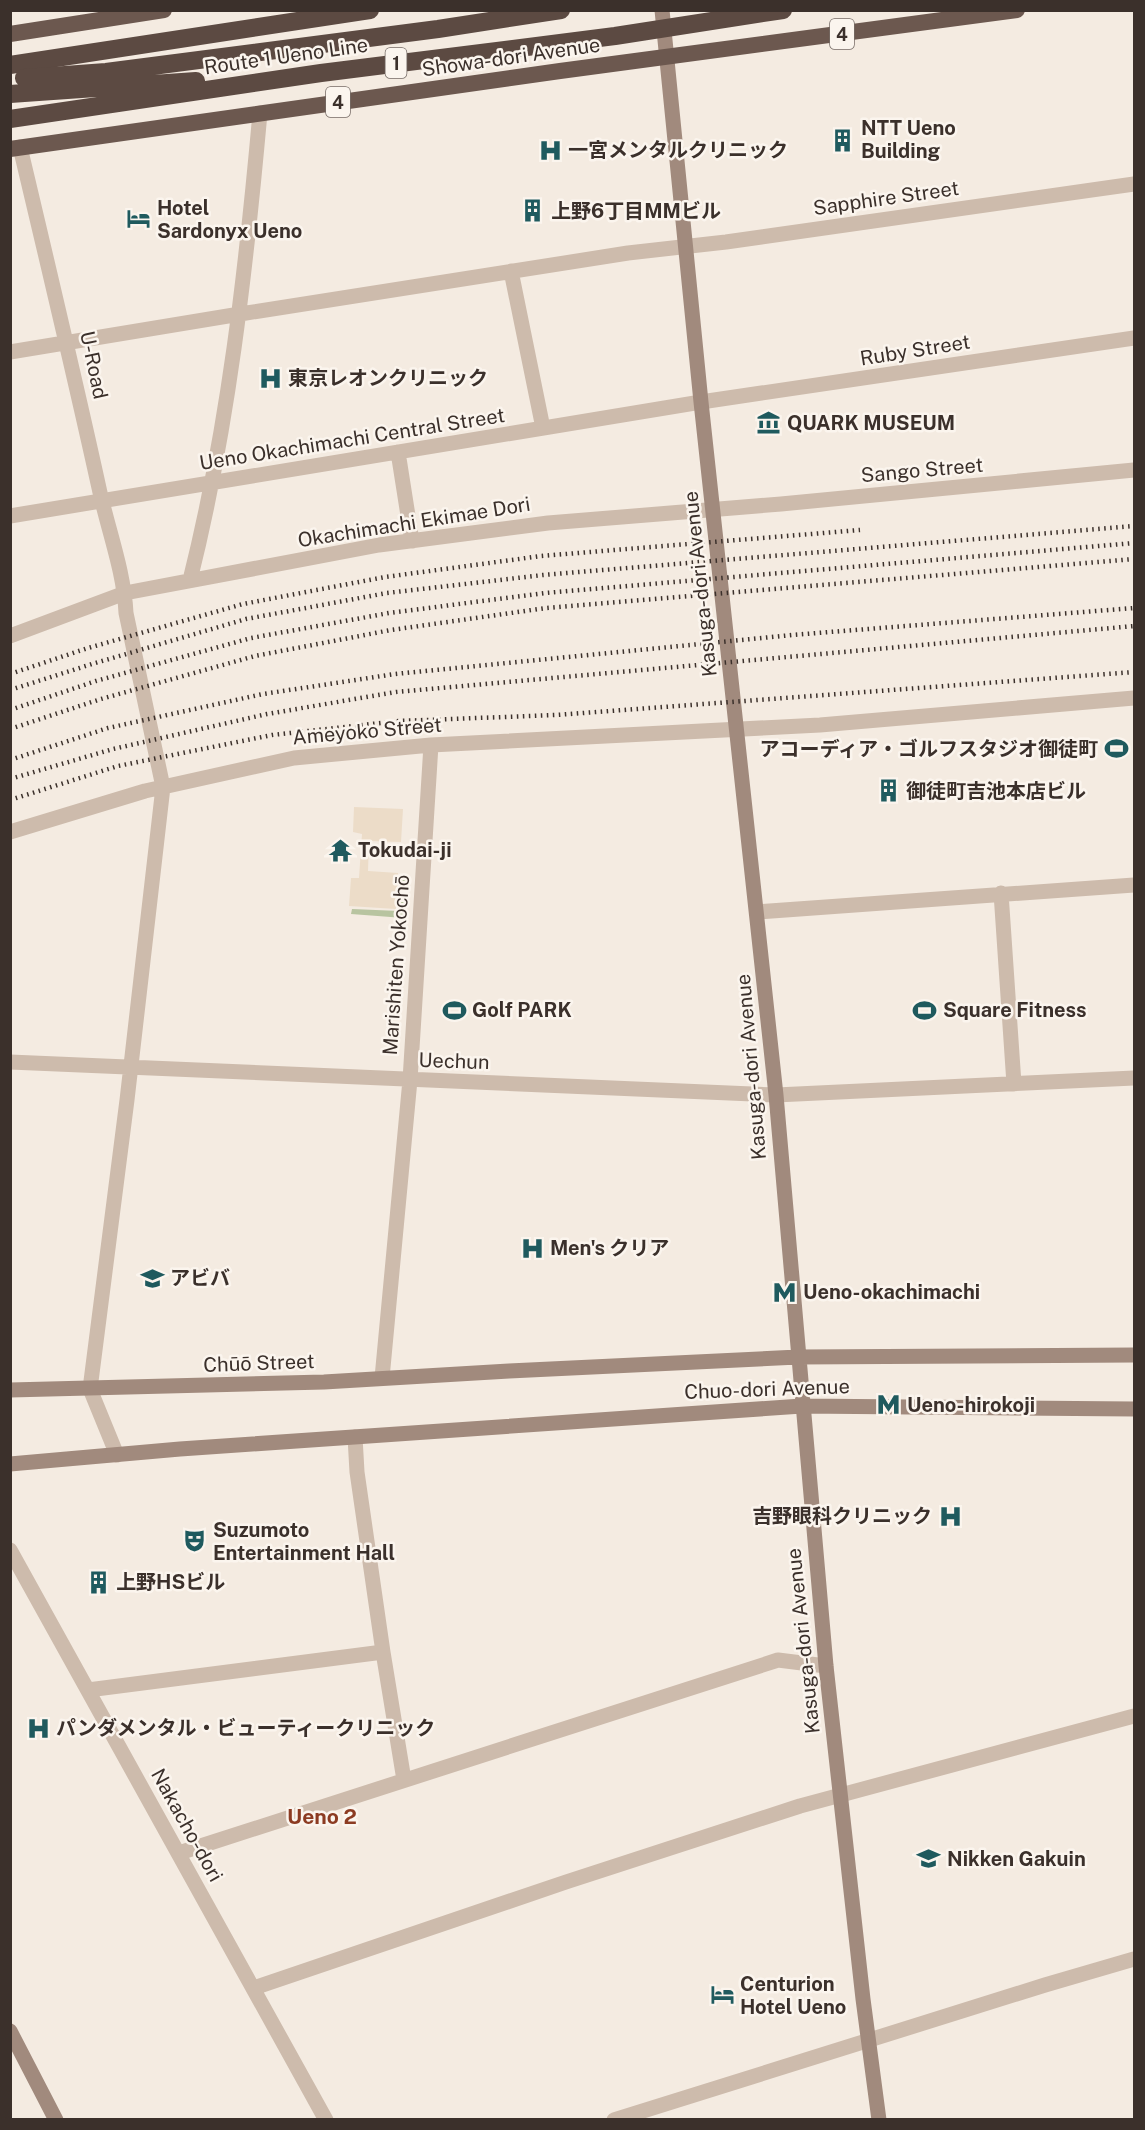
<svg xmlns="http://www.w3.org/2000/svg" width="1145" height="2130" viewBox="0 0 1145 2130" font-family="'Public Sans','Noto Sans JP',sans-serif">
	<rect width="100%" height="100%" fill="#f4ebe1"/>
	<!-- green -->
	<path fill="#b8c4a0" d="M401,875H407L404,918L351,914L352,909L399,911Z"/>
	<!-- plaza -->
	<path fill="#ecdcc8" d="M354,807L403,809L401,842L369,841L368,871L398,873L396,909L349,906L351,878H359L362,834L353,832Z"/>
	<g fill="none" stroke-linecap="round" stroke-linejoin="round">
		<!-- minor -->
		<path stroke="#cdbbac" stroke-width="15" d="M20,147C47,261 74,374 99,488C108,530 124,571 126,613L163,787L127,1100L90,1389L117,1455
			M511,271L543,428
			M10,352L240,314L628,253L726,242L1134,184
			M398,452L412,541
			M10,516L701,402L1134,338
			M190,580C228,429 246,269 260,113
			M10,636L125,593L379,545L548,523L781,504L1134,470
			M10,832L145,791L294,758L431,745L820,725L1134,698
			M1001,893L1014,1084
			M757,912L1134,885
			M10,1062L776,1095L1134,1078
			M382,1378L410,1080L431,745
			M355,1437L357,1472L383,1652L404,1780
			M10,1550L326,2120
			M88,1690L383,1652
			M179,1853L778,1660L826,1666
			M254,1988L566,1882L800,1806L1134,1716
			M614,2120L1045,1985L1134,1959"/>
		<!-- secondary -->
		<path stroke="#a18a7d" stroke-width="15" d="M662,10L701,402L776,1095L826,1666L863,1999L879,2120
			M10,1390L324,1382L509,1371L798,1357L1134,1355
			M10,1464L180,1449L802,1406L1134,1409
			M10,2031L56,2120"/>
		<!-- trunk -->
		<path stroke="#6c584f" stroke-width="16" d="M10,34L164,10
			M10,149L560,71L1017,10"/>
		<!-- motorway -->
		<path stroke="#5c4a42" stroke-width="18" d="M10,65L370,10"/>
		<!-- rail -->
		<path stroke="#3b302b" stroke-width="4.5" stroke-dasharray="1.5 4.5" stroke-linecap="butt" d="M10,674L88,648L243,604L385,577L541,556L860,530
			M10,690L92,664L246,619L387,593L543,575L1134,526
			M10,710L96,681L251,638L389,613L545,593L1134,543
			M10,729L101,699L255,656L391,630L546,608L1134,559
			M10,760L108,728L263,694L395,674L792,635L1134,608
			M10,779L113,749L267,714L396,692L1134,626
			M10,800L118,766L272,735L399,721L556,715L1134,672"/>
		<!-- motorway-bridge -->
		<path stroke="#5c4a42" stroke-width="18" d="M24,78L106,72L438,29L561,10
			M10,94L196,81
			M10,119L321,73L615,36L783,10"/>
	</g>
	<!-- icons -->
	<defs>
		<symbol id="building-bare" viewBox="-9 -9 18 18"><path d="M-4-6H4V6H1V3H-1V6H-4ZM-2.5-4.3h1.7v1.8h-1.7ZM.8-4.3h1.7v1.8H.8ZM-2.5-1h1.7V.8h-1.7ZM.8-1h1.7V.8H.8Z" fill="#1f5a5e" stroke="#fbf5ee" stroke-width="2.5" paint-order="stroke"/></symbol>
		<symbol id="hospital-bare" viewBox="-9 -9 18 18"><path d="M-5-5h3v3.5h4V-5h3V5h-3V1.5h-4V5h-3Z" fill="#1f5a5e" stroke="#fbf5ee" stroke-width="2.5" paint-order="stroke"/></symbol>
		<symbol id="hotel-bare" viewBox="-9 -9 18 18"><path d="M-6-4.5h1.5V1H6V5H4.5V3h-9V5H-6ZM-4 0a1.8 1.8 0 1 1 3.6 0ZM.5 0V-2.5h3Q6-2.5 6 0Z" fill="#1f5a5e" stroke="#fbf5ee" stroke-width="2.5" paint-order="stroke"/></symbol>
		<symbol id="museum-bare" viewBox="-9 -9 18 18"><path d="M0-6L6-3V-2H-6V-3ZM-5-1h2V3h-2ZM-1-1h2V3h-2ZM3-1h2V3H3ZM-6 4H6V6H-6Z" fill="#1f5a5e" stroke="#fbf5ee" stroke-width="2.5" paint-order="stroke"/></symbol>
		<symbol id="stadium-bare" viewBox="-9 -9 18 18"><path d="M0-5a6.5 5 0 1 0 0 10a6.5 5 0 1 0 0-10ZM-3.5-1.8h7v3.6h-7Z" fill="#1f5a5e" stroke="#fbf5ee" stroke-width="2.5" paint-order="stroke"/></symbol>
		<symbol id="temple-bare" viewBox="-9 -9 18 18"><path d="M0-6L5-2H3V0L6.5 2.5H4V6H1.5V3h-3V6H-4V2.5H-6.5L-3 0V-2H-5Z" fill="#1f5a5e" stroke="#fbf5ee" stroke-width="2.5" paint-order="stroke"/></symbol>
		<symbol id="university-bare" viewBox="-9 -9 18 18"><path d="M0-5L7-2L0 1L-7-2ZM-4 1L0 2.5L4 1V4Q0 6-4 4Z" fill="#1f5a5e" stroke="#fbf5ee" stroke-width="2.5" paint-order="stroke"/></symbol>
		<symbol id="metro-bare" viewBox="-9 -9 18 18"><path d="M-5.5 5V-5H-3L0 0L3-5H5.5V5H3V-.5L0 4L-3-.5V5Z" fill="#1f5a5e" stroke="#fbf5ee" stroke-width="2.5" paint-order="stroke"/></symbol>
		<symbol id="theatre-bare" viewBox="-9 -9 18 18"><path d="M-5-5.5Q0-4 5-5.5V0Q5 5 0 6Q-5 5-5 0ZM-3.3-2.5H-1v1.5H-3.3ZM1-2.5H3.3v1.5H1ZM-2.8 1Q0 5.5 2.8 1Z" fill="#1f5a5e" stroke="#fbf5ee" stroke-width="2.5" paint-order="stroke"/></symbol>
		<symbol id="school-bare" viewBox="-9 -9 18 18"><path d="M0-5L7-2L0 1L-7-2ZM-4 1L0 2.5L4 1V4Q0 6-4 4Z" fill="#1f5a5e" stroke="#fbf5ee" stroke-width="2.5" paint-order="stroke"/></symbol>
	</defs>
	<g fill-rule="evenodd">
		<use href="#building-bare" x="826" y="124" width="33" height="33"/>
		<use href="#hospital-bare" x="534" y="134" width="33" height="33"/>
		<use href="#building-bare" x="516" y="194" width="33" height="33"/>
		<use href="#hotel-bare" x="122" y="202" width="33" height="33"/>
		<use href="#hospital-bare" x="254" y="362" width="33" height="33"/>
		<use href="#museum-bare" x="752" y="406" width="33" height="33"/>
		<use href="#stadium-bare" x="1100" y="732" width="33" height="33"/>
		<use href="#building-bare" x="872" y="774" width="33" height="33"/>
		<use href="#temple-bare" x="324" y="834" width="33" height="33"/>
		<use href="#stadium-bare" x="438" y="994" width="33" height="33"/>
		<use href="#stadium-bare" x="908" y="994" width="33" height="33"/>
		<use href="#hospital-bare" x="516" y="1232" width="33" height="33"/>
		<use href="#university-bare" x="136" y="1262" width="33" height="33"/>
		<use href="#metro-bare" x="768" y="1276" width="33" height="33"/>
		<use href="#metro-bare" x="872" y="1388" width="33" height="33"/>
		<use href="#hospital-bare" x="934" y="1500" width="33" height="33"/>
		<use href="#theatre-bare" x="178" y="1524" width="33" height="33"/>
		<use href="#building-bare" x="82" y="1566" width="33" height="33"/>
		<use href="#hospital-bare" x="22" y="1712" width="33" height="33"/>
		<use href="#school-bare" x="912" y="1842" width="33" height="33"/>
		<use href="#hotel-bare" x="706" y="1978" width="33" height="33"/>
	</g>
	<g text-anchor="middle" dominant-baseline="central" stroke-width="5" stroke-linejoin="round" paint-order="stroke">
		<!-- shield labels -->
		<g fill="#fbf5ee" stroke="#756b66" stroke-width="1.5">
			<rect x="830" y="19" width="24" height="30" rx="4.5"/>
			<rect x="385.5" y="48" width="21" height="30" rx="4.5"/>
			<rect x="326" y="87" width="24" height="30" rx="4.5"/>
		</g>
		<g font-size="18" font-weight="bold" fill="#3b302b">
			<text x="842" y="34">4</text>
			<text x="396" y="63">1</text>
			<text x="338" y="102">4</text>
		</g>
		<!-- street labels -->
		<g font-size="20" fill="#3b302b" stroke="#fbf5ee">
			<text transform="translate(286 56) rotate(-8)">Route 1 Ueno Line</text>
			<text transform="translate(511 57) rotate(-8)">Showa-dori Avenue</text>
			<text transform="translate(886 198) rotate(-8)">Sapphire Street</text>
			<text transform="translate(915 350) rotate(-9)">Ruby Street</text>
			<text transform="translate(94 365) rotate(78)">U-Road</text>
			<text transform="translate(352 439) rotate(-9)">Ueno Okachimachi Central Street</text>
			<text transform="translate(922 470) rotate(-5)">Sango Street</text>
			<text transform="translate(414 522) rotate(-9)">Okachimachi Ekimae Dori</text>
			<text transform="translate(700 584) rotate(-96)">Kasuga-dori Avenue</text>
			<text transform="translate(367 731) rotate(-5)">Ameyoko Street</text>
			<text transform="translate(396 965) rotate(-86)">Marishiten Yokochō</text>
			<text transform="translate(454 1061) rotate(2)">Uechun</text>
			<text transform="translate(751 1067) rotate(-95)">Kasuga-dori Avenue</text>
			<text transform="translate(259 1363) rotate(-2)">Chūō Street</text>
			<text transform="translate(767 1389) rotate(-2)">Chuo-dori Avenue</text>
			<text transform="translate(803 1641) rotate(-96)">Kasuga-dori Avenue</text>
			<text transform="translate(187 1825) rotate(61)">Nakacho-dori</text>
		</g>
		<!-- poi labels -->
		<g font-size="20" font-weight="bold" fill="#3b302b" stroke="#fbf5ee" text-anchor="start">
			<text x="861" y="128">NTT Ueno<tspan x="861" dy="23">Building</tspan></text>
			<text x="568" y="150">一宮メンタルクリニック</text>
			<text x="157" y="208">Hotel<tspan x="157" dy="23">Sardonyx Ueno</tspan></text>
			<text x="551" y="211">上野6丁目MMビル</text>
			<text x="288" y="378">東京レオンクリニック</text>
			<text x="787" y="423">QUARK MUSEUM</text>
			<text x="1098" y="749" text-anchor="end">アコーディア・ゴルフスタジオ御徒町</text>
			<text x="906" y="791">御徒町吉池本店ビル</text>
			<text x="358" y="850">Tokudai-ji</text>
			<text x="472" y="1010">Golf PARK</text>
			<text x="943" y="1010">Square Fitness</text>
			<text x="550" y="1248">Men's クリア</text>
			<text x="170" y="1278">アビバ</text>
			<text x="803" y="1292">Ueno-okachimachi</text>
			<text x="907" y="1405">Ueno-hirokoji</text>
			<text x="932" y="1516" text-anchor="end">吉野眼科クリニック</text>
			<text x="213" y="1530">Suzumoto<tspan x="213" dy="23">Entertainment Hall</tspan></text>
			<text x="116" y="1582">上野HSビル</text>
			<text x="56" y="1728">パンダメンタル・ビューティークリニック</text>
			<text x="947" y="1859">Nikken Gakuin</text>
			<text x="740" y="1984">Centurion<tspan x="740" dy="23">Hotel Ueno</tspan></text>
		</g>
		<!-- neighbourhood labels -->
		<g font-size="21" font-weight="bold" fill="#8c3b22" stroke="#fbf5ee">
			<text x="322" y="1816">Ueno 2</text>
		</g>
	</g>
	<!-- border -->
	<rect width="1145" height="2130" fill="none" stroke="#3b302b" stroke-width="24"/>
</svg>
